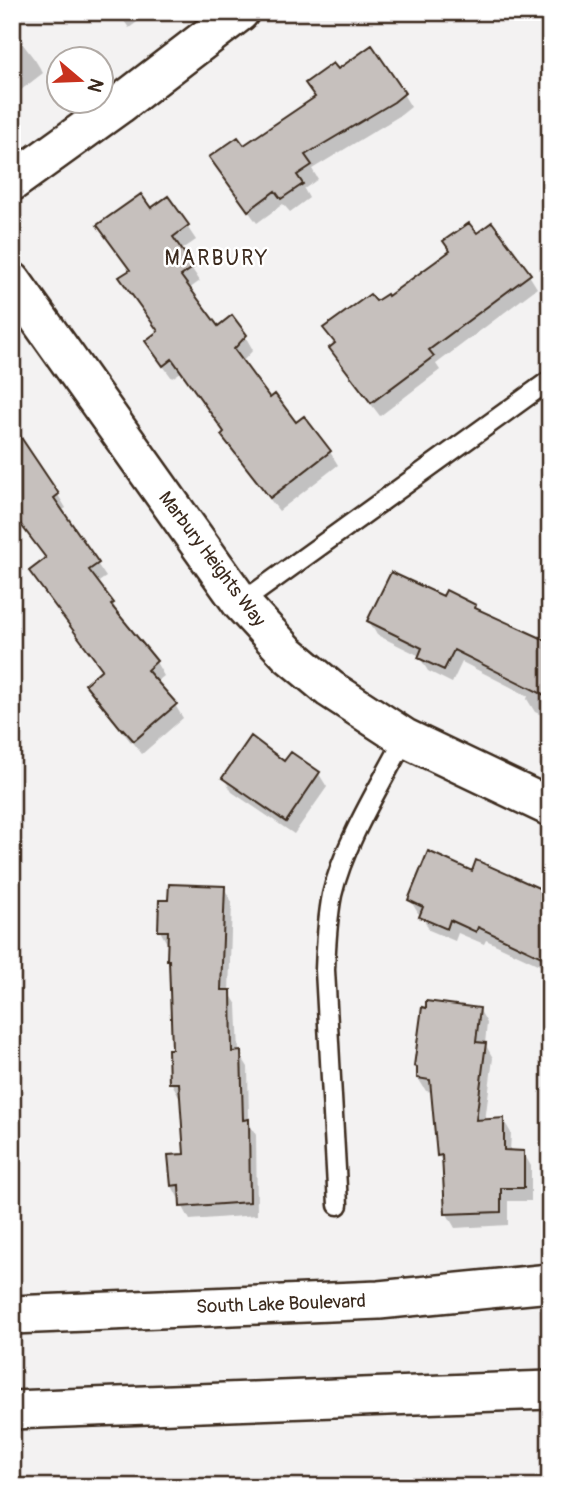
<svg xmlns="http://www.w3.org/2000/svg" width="562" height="1499" viewBox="0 0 562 1499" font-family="Pangolin,sans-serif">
	<rect width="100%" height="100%" fill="#f3f2f2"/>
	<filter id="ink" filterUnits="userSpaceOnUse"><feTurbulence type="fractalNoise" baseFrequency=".0143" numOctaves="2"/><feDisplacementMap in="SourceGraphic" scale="14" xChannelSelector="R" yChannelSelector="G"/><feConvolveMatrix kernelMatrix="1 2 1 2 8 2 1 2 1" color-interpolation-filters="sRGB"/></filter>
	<g filter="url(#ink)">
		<!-- shadow -->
		<path fill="#0003" d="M12,12L19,23L12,28Z
			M118,12H151L129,28Z
			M461,12H483L476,23Z
			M12,30L35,60L43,73L12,97Z
			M337,72L403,94L411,107L401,115L312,169L318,179L304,189L309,198L290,212L283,204L257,223L219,171L211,158L244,148L316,98Z
			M168,198L196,240L180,251L200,281L189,289L218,328L245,336L253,350L242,362L270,400L330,452L338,465L279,511L231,449L224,435L226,434L181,372L172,378L155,355L159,333L129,291L121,278L130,271L100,226L151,211Z
			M477,236L529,275L537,288L436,364L440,370L380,416L339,362L331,348L335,345L326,328L388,298Z
			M58,495L66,508L61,511L106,577L97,583L113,604L120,618L156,662L164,676L155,683L175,705L183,718L142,754L132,741L131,742L95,698L87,684L103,671L39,585L31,572L47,560L12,513Z
			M444,599L475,606L478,611L550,644V719L535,712L527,699L528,696L462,662L452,683L428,671L420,658V656L377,635L369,621Z
			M285,764L319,774L327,787L294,834L232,792L224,778Z
			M473,874L550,895V970L486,940L484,944L458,933L455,941L429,930L422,915L418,913L410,900Z
			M224,888L232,902L229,992L237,1005L239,1053L248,1067L249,1123L256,1135L257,1215L190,1220L172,1186L186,1156L182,1096H179L171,1082L174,1051L171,963L168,945L160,931L170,902Z
			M479,1009L487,1023L485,1044L493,1058L485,1121L503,1119L511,1133L510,1152H523L531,1166V1201H508V1225L455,1228L447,1214L444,1166L439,1156L433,1092L426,1091L418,1078L419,1071L416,1066Z"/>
		<!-- building -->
		<path fill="#c6c0bd" stroke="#3b2a1e" stroke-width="2" d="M372,45L405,93L394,102L305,155L312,165L297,175L303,184L281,199L275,191L248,211L209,157L238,137L244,145L315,97L305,83L333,63L338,69Z
			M141,194L151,208L168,196L189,225L173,237L194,267L181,276L218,326L232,315L247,335L234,349L270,398L275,394L296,422L304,416L331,451L270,498L221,435L224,432L172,359L163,366L145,341L158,331L119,277L130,270L97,225Z
			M492,222L531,274L429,350L434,356L371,403L329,348L335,343L323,328L370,294L376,301L387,294L388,296L450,251L443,241L469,223L477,233Z
			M12,424L59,494L54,498L99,563L89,570L114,603L111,605L157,661L147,670L177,704L134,741L123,729L122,730L85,684L102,669L29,571L46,558L12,513Z
			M391,572L443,596L446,590L476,605L475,608L550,642V698L454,650L444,670L418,658L422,648L367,621Z
			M251,736L284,761L291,752L320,772L286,822L222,778Z
			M428,851L472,871L476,860L550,893V961L478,927L476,932L450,920L447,929L419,917L423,907L408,900Z
			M169,884L225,886L221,990H231L232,1052L241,1051L243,1120L249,1119L250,1202L180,1207L179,1185L171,1186L168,1155L184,1154L179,1083H169L168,1049H172L169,960H167L168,931H158L159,900H168Z
			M426,1001L480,1008L476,1042L486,1043L476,1120L504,1118V1150L524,1151V1188H501V1212L445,1214L442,1155L437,1156L430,1080L417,1078V1067L414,1066L422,1007L426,1008Z"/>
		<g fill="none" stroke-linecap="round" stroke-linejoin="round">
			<defs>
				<path id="lane" d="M241,603L550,380
					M338,1205L325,970C326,945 327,920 332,895C344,843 380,786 405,738"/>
				<path id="street" d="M12,182L119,105L240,12
					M12,281L241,603L288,654L330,689L405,738L550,807
					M12,1315L379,1300L550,1283
					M12,1410L550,1390"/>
			</defs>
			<!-- lane casing -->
			<use href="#lane" stroke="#3b2a1e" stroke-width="23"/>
			<!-- street casing -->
			<use href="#street" stroke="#3b2a1e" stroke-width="42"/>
			<!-- lane -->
			<use href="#lane" stroke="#fff" stroke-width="18"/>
			<!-- street -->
			<use href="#street" stroke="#fff" stroke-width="37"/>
		</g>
	</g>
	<g text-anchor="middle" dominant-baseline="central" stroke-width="5" stroke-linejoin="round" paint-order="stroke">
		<!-- street labels -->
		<g font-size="19" fill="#3b2a1e" stroke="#fff">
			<text transform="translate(212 559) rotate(53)">Marbury Heights Way</text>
			<text transform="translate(281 1304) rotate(-2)">South Lake Boulevard</text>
		</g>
		<!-- neighbourhood labels -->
		<g font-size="21" letter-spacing="2" fill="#3b2a1e" stroke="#fff">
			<text x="217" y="258">MARBURY</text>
		</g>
	</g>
	<!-- margin -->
	<rect width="562" height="1499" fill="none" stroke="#fff" stroke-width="42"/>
	<rect x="21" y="21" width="520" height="1457" fill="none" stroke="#3b2a1e" stroke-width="2.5" filter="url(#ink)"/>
	<!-- north arrow -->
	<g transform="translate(80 80) rotate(109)"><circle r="33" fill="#ffffff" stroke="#b1aaa5" stroke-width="2"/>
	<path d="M0-5L12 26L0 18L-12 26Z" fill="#c8321e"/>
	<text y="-10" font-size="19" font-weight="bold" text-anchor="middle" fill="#3b2a1e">N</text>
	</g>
</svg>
